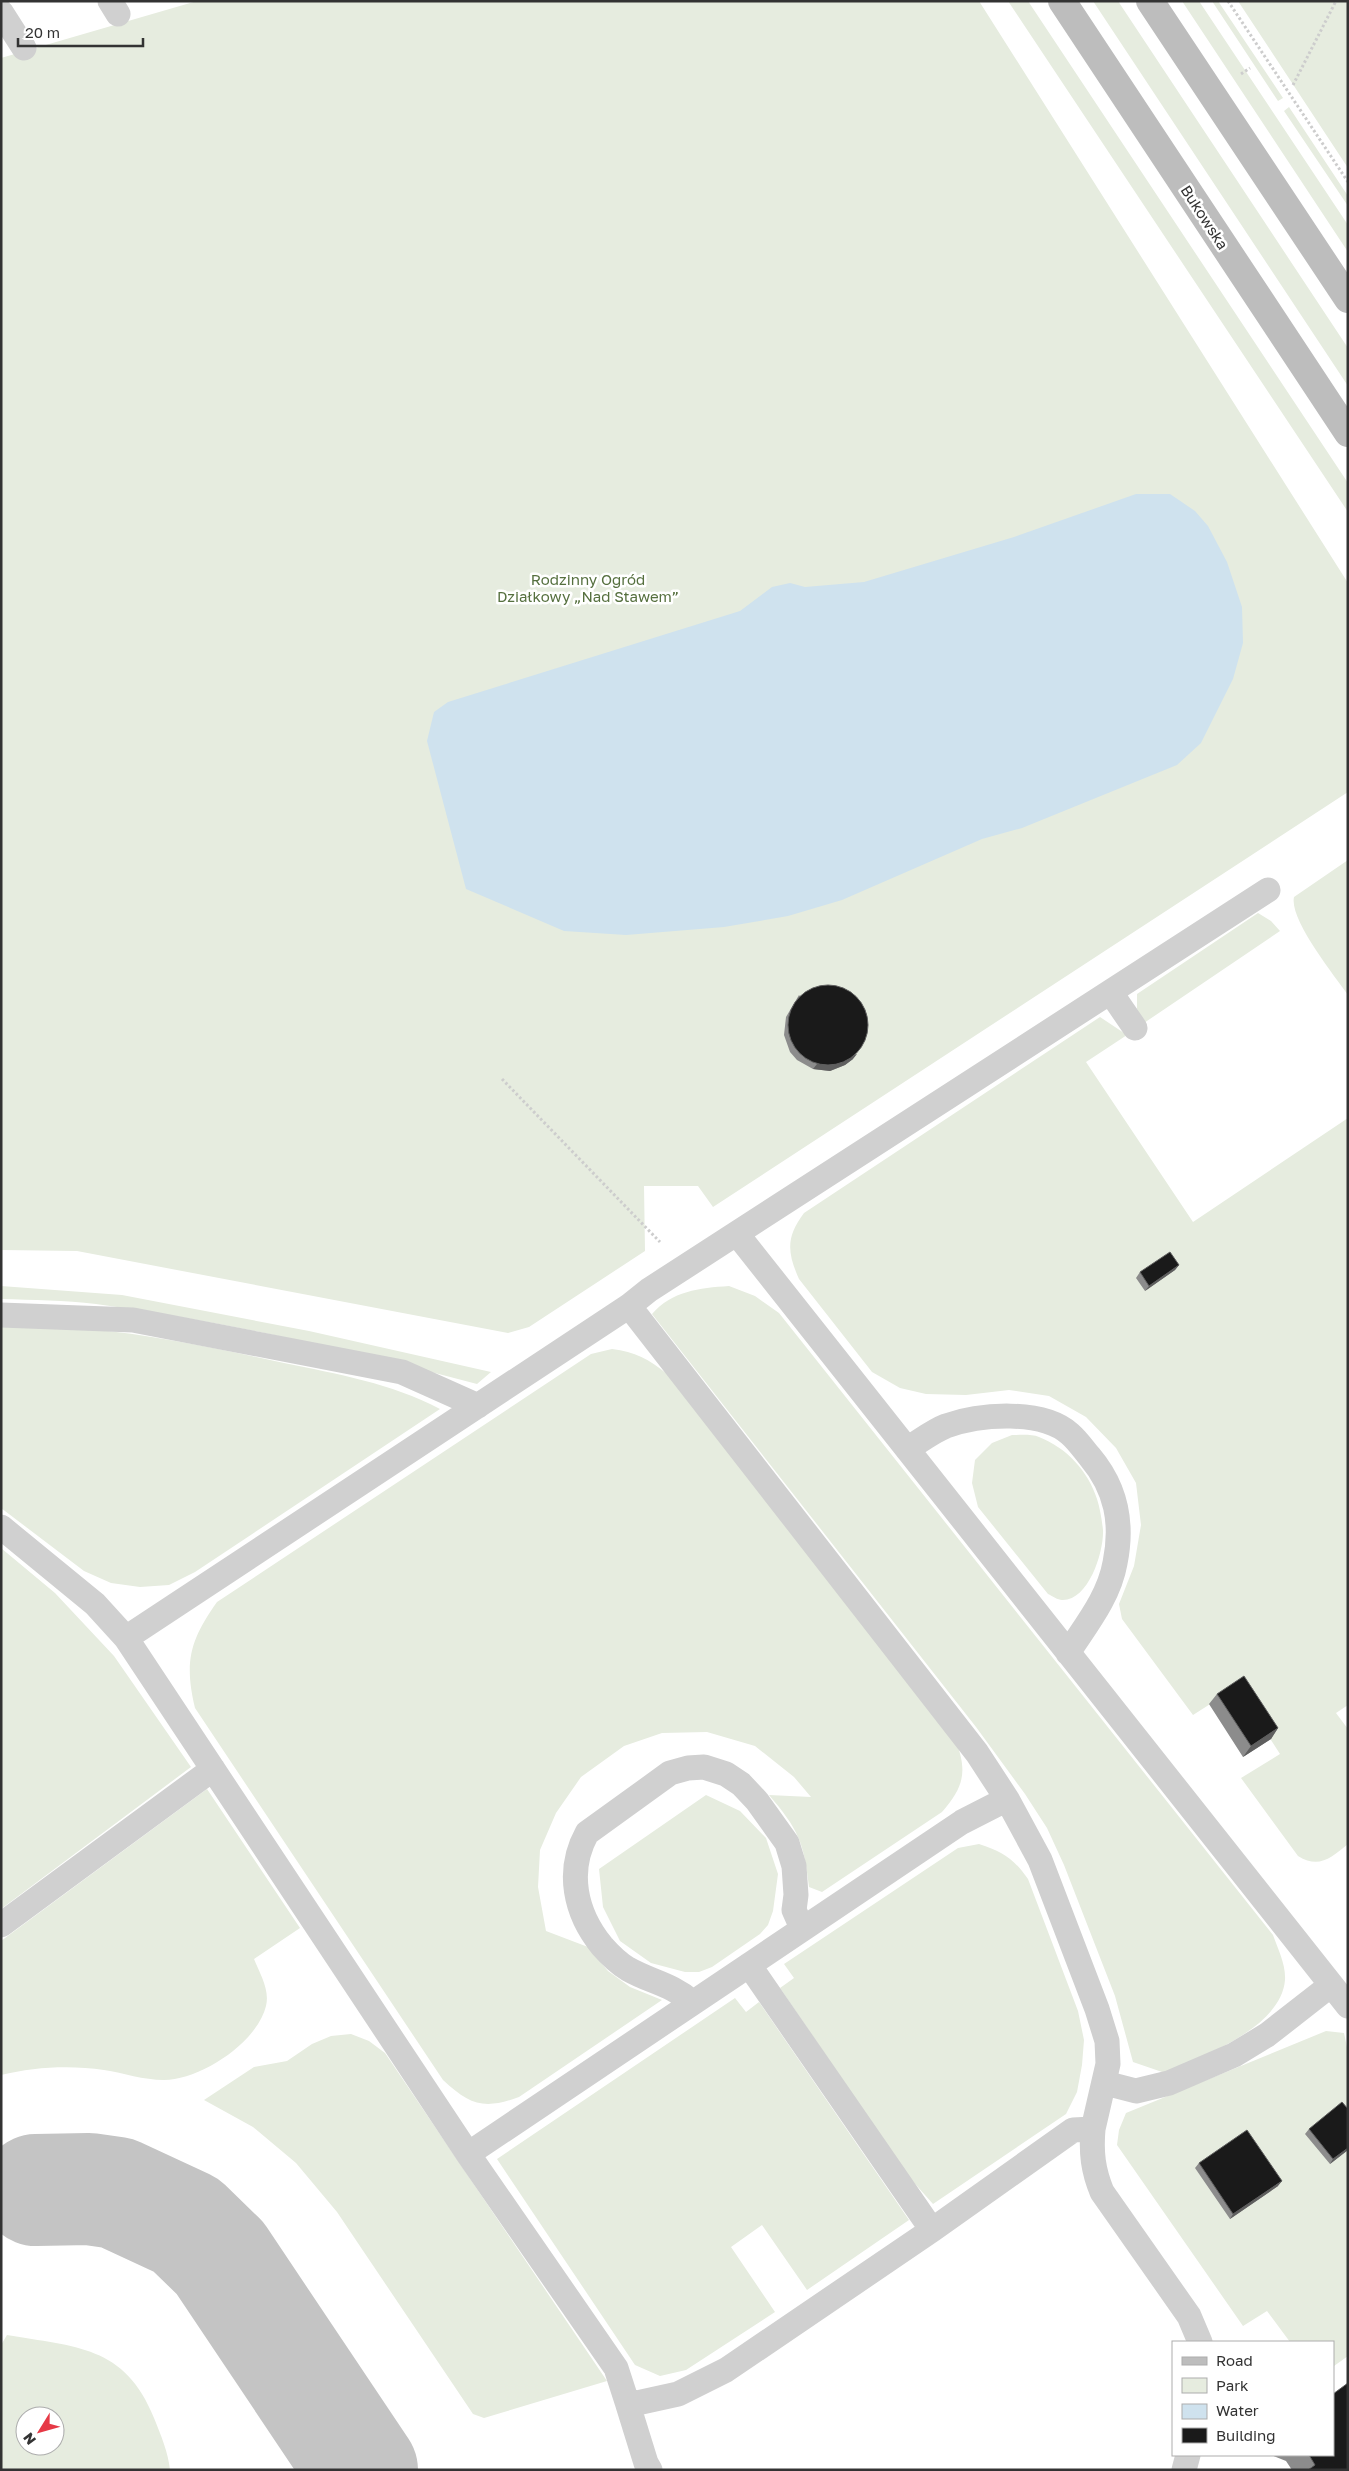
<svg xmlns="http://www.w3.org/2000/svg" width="1349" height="2471" viewBox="0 0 1349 2471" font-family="'Golos Text',sans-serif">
	<rect width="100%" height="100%" fill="#fff"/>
	<!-- green -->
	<path fill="#e6ecdf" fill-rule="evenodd" d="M197,1H979L1348,583V792L713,1207L698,1186H644L645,1251L529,1327L508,1333L77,1251L1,1250V58Z
		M1008,1H1028L1348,483V512Z
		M1093,1H1118L1348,348V386Z
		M1182,1H1199L1348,225V252Z
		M1212,1H1218L1283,98L1278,101Z
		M1238,1H1348V168Z
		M1289,107L1348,196V206L1284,111Z
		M1348,860V995C1334,975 1289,919 1294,897Z
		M1258,913L1271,921L1280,931L1144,1023L1137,1009V994Z
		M1100,1017L1127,1035L1086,1062L1193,1222L1348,1118V1705L1336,1713L1348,1729V1844C1331,1858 1319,1869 1298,1856L1241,1778L1280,1754L1237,1687L1193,1715L1122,1619L1119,1604L1134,1566L1141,1525L1136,1483L1116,1448L1086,1417L1049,1396L1009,1390L966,1395L926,1394L900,1388L872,1372L799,1279C787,1252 786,1237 804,1213Z
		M1,1286L122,1295L309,1331L491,1372L477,1384C352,1351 225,1321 96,1304C65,1300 33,1300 1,1299Z
		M729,1286L755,1296L779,1313L1273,1935C1278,1949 1286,1965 1285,1980C1281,2028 1203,2056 1165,2073L1133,2062L1115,1996L1064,1865L1047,1828L1025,1794L976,1727L652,1314C672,1291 699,1288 729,1286Z
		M1,1324C30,1325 60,1326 89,1329C154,1335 220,1349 284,1363C337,1374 391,1383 440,1409L195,1572L169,1585L140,1587L111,1583L84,1571L1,1508Z
		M612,1349C635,1352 649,1359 667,1374L956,1742C968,1772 963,1788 942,1812L822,1892L809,1887C804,1842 798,1829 769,1795L811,1797L794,1777L755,1746L707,1732L662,1733L624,1746L581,1777L556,1813L540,1850L538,1887L546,1931L588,1947L608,1971L630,1987L662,2000L519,2097C484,2110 470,2105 443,2080L195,1708C184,1662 190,1640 217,1602L591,1354Z
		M1012,1435C1021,1435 1032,1434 1039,1437C1067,1448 1088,1471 1097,1499C1100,1508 1102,1521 1103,1530C1104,1551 1089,1601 1062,1600C1058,1600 1052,1596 1048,1594L978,1507L972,1483L975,1460L992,1443Z
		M1,1548L55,1593L114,1656L191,1767L1,1909Z
		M207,1789L300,1928L254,1959C260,1974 270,1990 266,2006C257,2043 200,2080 164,2080C143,2080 124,2073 104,2070C70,2065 34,2067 1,2075V1941Z
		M706,1795L740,1811L766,1838L778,1874L773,1911L768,1925L760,1934L712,1967L699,1972H685L651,1963L620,1941L603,1907L599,1869Z
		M979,1844C1003,1852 1013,1858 1028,1879L1078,2011L1084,2040L1082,2065L1077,2092L1066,2114L933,2204L909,2177L780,1988L794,1978L784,1964L958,1848Z
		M735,1998L746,2012L759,2002L909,2220L807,2290L762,2225L731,2247L775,2312L686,2370L660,2376L635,2365L497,2159Z
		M1326,2031L1344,2033L1348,2052V2356L1334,2366L1333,2342H1290L1267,2311L1243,2326L1117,2145L1119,2130L1126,2113Z
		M351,2034L369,2041L385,2053L607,2381L484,2418L473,2414L337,2212L296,2163L253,2127L204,2100L254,2067L287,2061L312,2044L331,2036Z
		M7,2335C75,2347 125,2345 154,2418C161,2436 168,2451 170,2470H1V2345ZM25,2416H55V2446H25Z"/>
	<!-- water -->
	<path fill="#cfe2ee" d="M1136,494H1170L1195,511L1208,526L1227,562L1242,607L1243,643L1233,679L1201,743L1177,765L1022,828L982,839L842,900L788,916L724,927L626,935L564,931L466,889L427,741L434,712L448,702L740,611L772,587L790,583L805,587L864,582L1014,537Z"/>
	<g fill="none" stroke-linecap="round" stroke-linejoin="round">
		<!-- taxiway -->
		<path stroke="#c4c4c4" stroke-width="112" d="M36,2190L89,2189L117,2193L186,2225L220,2258L362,2470"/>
		<!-- path -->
		<path stroke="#cdcdcd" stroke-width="3" stroke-dasharray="2.5 2.5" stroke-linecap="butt" d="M1228,1L1348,182
			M1241,74L1250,68
			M1293,85L1336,1
			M502,1079L660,1242"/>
		<!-- lane -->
		<path stroke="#d0d0d0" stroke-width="25" d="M110,1L118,14
			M1,12L24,48
			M1111,993L1135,1028
			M737,1234L1348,2006
			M629,1306L977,1753L1007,1799L1040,1860L1097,2009L1107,2041L1108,2064L1093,2129
			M1,1315L133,1320L402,1372L478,1406
			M907,1449C919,1442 933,1431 946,1426C980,1414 1042,1409 1070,1434C1078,1441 1084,1450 1090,1457C1117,1489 1123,1524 1115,1563C1109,1597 1086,1625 1068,1653
			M1,1527L95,1604L126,1638L468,2154L616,2368L628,2405L678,2394L726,2370L932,2230L1073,2130L1093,2129C1091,2153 1093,2170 1102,2192L1189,2316L1200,2342
			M126,1638L629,1306L649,1290L1268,890
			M1,1925L213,1769
			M749,1965L932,2230
			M692,2002C671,1984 651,1982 628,1969C618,1963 609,1954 602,1946C575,1913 566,1871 587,1833L670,1773L688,1768L704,1767L726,1774L741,1784L757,1801L787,1843L794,1866L796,1895L794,1910L802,1928
			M1105,2083L1136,2091L1169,2083L1234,2055L1267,2035L1331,1985
			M468,2154L962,1822L1007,1799
			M628,2405L646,2463L650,2470
			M1184,2470L1188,2455"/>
		<!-- secondary -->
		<path stroke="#bdbdbd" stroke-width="28" d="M1062,1L1348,433
			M1150,1L1348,299"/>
	</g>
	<!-- wall -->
	<path fill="#8c8c8c" d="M799,995L853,1059L845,1065L830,1071L813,1069L797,1060L790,1052L784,1035L786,1017Z
		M1179,1265L1175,1270L1145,1291L1136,1278L1140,1272Z
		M1217,1694L1278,1728L1271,1739L1243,1757L1209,1704Z
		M1348,2109V2150L1330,2164L1305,2134L1309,2129Z
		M1199,2163L1278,2186L1230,2219L1195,2168Z
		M1271,2455H1333L1348,2470H1292L1286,2461Z"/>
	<!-- shaded-wall -->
	<path fill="#5f5f5f" d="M857,1054L853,1059L845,1065L830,1071L813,1069L817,1064Z
		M1179,1265L1175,1270L1145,1291L1149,1286Z
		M1278,1728L1271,1739L1243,1757L1251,1746Z
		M1348,2148V2150L1330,2164L1333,2159Z
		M1282,2181L1278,2186L1230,2219L1233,2214Z"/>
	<!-- building -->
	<path fill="#1a1a1a" stroke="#5f5f5f" d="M788 1025a40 40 0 1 1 80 0a40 40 0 1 1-80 0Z
		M1170,1252L1179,1265L1149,1286L1140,1272Z
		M1244,1676L1278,1728L1251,1746L1217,1694Z
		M1342,2102L1348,2109V2148L1333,2159L1309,2129Z
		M1247,2130L1282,2181L1233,2214L1199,2163Z
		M1348,2383V2470H1308L1315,2465L1309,2455H1333V2394Z"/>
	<g text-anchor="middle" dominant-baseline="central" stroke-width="5" stroke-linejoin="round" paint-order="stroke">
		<!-- street labels -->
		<g font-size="15" fill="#333" stroke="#fff">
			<text transform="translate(1205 217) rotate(57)">Bukowska</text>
		</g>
		<!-- park labels -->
		<g font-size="15" fill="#56703f" stroke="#fff">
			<text x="588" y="579">Rodzinny Ogród<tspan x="588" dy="17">Działkowy „Nad Stawem”</tspan></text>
		</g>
	</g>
	<!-- border -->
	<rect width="1349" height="2471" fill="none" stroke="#333333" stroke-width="5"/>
	<!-- legend -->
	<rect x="1172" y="2341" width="162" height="115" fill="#ffffff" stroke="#adadad"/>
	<rect x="1182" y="2357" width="25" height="8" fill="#bdbdbd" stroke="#adadad"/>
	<text x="1216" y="2366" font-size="15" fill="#333333">Road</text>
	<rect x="1182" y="2378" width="25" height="15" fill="#e6ecdf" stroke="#adadad"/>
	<text x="1216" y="2391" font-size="15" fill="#333333">Park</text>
	<rect x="1182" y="2404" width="25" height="15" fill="#cfe2ee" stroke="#adadad"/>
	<text x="1216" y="2416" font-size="15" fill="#333333">Water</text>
	<rect x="1182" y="2428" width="25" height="15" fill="#1a1a1a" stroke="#adadad"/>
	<text x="1216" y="2441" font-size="15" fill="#333333">Building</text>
	<!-- north arrow -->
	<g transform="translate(40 2431) rotate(233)"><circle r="24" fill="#ffffff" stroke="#adadad"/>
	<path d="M0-4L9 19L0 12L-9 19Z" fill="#e63946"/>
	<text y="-8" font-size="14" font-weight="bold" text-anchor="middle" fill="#333333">N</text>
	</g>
	<!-- scale -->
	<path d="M18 38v8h125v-8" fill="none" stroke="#333333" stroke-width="2.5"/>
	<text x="25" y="38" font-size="15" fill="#333333" stroke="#ffffff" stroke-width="4" paint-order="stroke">20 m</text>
</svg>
